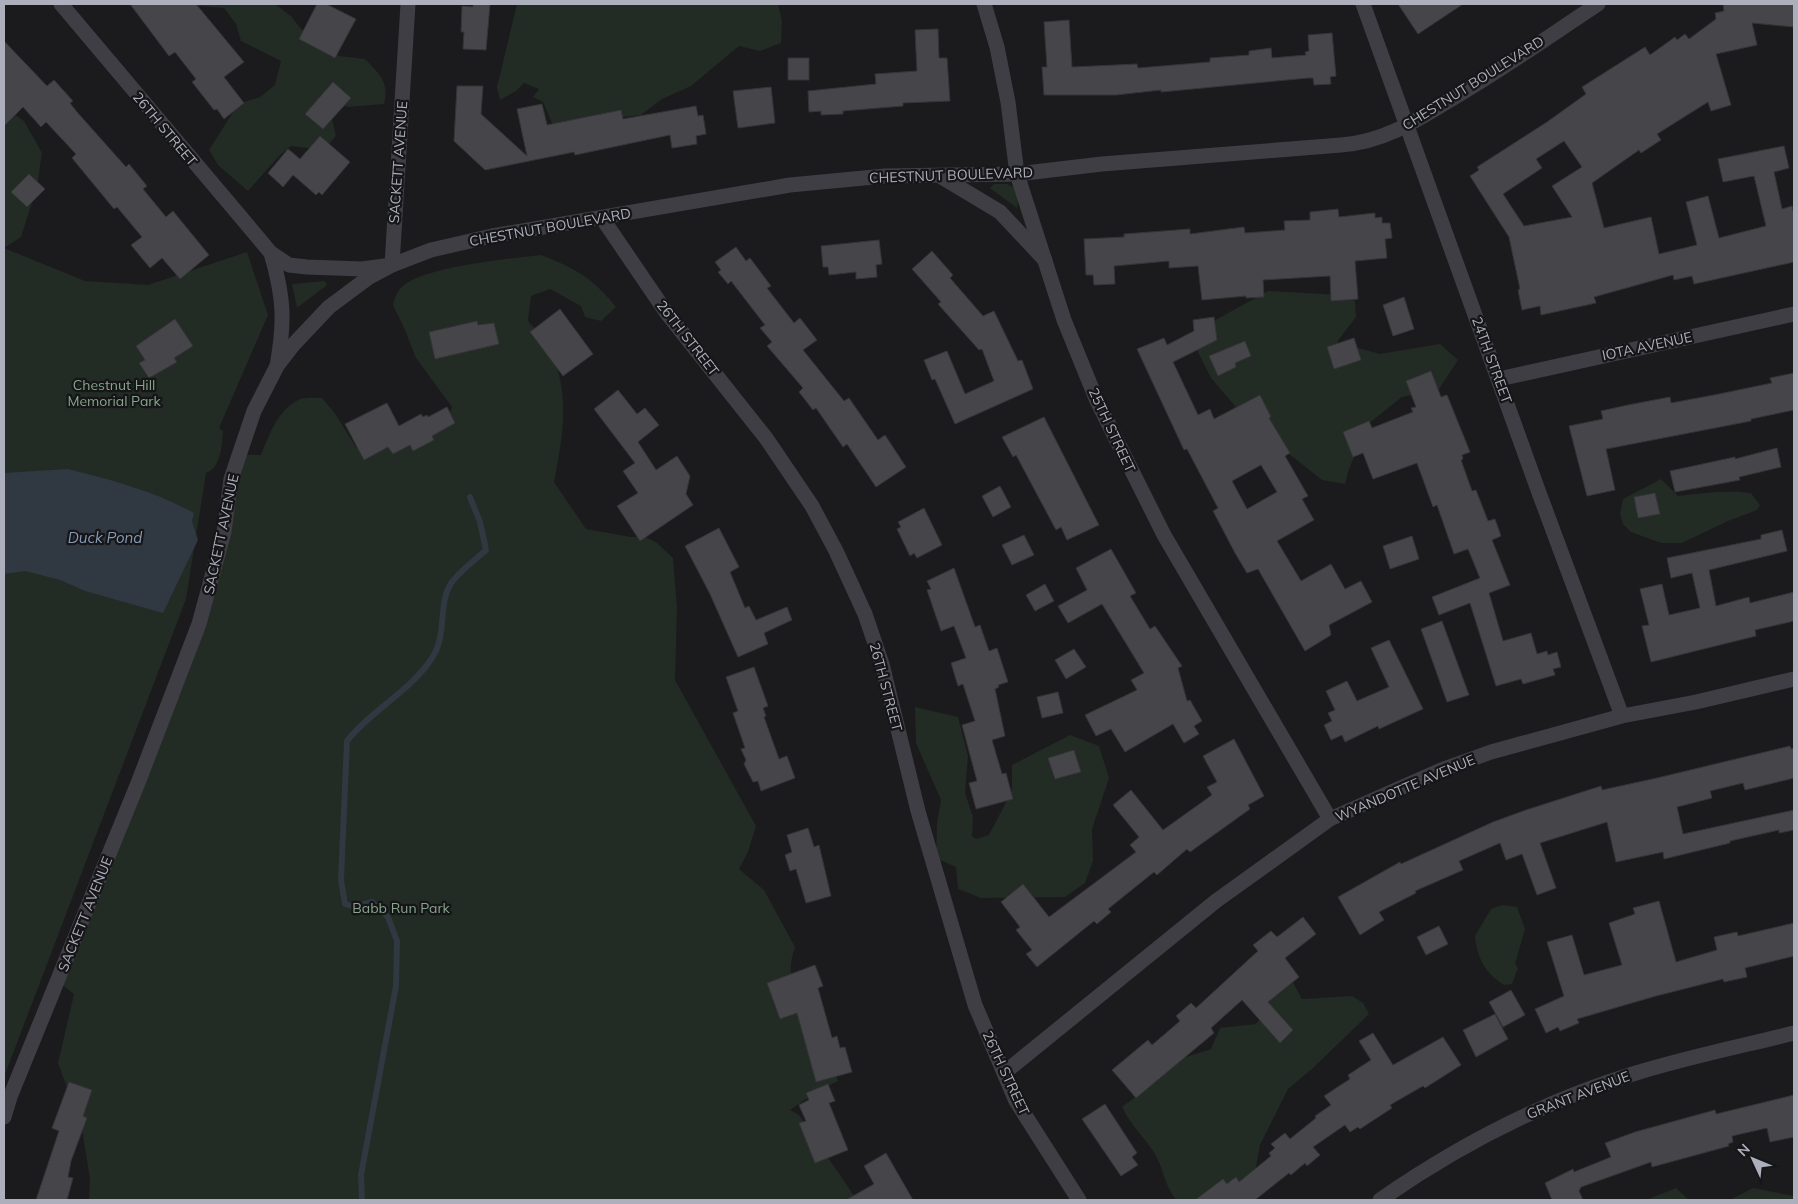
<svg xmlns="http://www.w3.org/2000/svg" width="1798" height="1204" viewBox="0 0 1798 1204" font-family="Mulish,sans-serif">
	<rect width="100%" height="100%" fill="#1b1b1d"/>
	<!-- green -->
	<path fill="#222b24" d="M196,4H275L292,17L301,29L339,56L365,59C379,74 390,82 384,104L347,107L335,99L330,111L336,136L324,150L291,146L280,155L248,191L218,165L209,150L238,104L260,97L275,85L281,61L241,41L236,24L224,8L198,6Z
		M517,4H778L782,21L781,43L760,51L739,46L691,86L662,99L641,115L572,123H552L543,102L533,97L539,89L524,83L516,91L500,100L497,87Z
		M4,107L24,121L42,153L37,187L21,237L4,248L85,281L148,285L247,252L268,315L219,428L223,431C222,445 221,468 206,473L186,599L4,1077Z
		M994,184H1007L1013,187L1018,199L1017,208L990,188Z
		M541,255C575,268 593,278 616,307L601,321L585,317L581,306L550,289L531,296L528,321C574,369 566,422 554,482L586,529L631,537L644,536L657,543L673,558L677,607L675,680L756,826L748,852L739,869L764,890L795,947C780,990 808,1005 825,1041C831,1053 834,1068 838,1081L818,1091L790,1110L799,1115L857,1200H89L90,1179L82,1129L58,1063L74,994L57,981L168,710L238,455H261C269,435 278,410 298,400C304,397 315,398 322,398L334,412L356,447L420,445L445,427L452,407L416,358L405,330L393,305C395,297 398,288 407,283C434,266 507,259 541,255Z
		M325,281L327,285L297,308L292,284Z
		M1268,291L1339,295L1355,301L1356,317L1337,342L1380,354L1440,344L1458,360L1439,389L1402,397L1368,424L1349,469L1345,484L1322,480L1248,421L1211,378L1197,350L1210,323Z
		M1661,479L1678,496C1703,493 1726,490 1751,493L1760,505L1757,510L1728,521L1682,543H1661L1631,532L1623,524L1620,514L1623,499Z
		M915,707L958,717L968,756L965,793L973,817L972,836L976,839L989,835L1012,791V765L1070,735L1099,746L1109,778L1092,829L1093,861L1085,883L1065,897L981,898L958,889L956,867L936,858L937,823L941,800L916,743Z
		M1502,905L1517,907L1525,929L1515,964L1518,968L1512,984L1504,985C1485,973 1477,958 1475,936L1491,909Z
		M1290,977L1302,999L1352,996L1363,1003L1369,1014L1312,1069L1288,1089L1260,1145L1250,1200H1176C1165,1186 1165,1174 1157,1158C1149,1141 1131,1127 1122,1107L1154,1083L1183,1058L1211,1049L1220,1028L1256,1024L1268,1009L1272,985Z
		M1676,1188L1689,1200H1646Z
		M1753,1188L1794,1196V1200H1730Z"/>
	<!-- water -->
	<path fill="#303841" d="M68,469C112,480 154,491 194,513L192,521L198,540L163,613L85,591L60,580L37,574L25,571L4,574V473Z"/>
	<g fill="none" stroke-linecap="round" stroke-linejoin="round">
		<!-- stream -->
		<path stroke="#303841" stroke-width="6" d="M362,1200L361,1175L396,986L397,941L388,917L372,902L355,907L345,904L341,880L347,741C371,710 410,692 432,658C448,634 437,603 452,582C461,570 475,560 486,550L480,522L470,497"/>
	</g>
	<!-- building -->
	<path fill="#45454a" stroke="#353539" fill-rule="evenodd" d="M130,4H196L244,62L224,77L244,103L224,119L217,109L214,110L192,82L196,79L175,52L169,56Z
		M317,4H326L356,19L335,58L299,39Z
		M473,4H490L486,50L463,49L464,32H461L462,6L473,7Z
		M1398,4H1463L1418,34Z
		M1723,4H1794V27L1752,23L1757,45L1716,54L1731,105L1711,111L1708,102L1657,134L1661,140L1641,153L1639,150L1592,183L1604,228L1651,217L1659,254L1697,245L1686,202L1708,196L1719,238L1766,226L1754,176L1723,182L1718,159L1784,146L1789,168L1774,172L1782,209L1792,206L1794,215V262L1694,284L1692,276L1674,280L1673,275L1594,297L1596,303L1541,315L1540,306L1522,310L1518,290L1520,289L1509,237L1470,176L1479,170L1477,167L1547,122L1586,94L1582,87L1645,47L1650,55L1675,37L1677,40L1685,34L1689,39L1716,19L1715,13L1724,11ZM1564,141L1582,167L1552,186L1572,217L1524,226L1503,194L1542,168L1536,159Z
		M1069,20L1072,67L1137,64L1138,68L1210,62V58L1249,55V51L1271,48L1272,58L1306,55L1305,52L1309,51L1308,35L1332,33L1336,76L1330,77L1331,84L1314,85L1313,78H1308L1161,92V90L1116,95H1044L1042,67H1047L1044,22Z
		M938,29L939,58H947L950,101L903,103V106L843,111V114L821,115V111L809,112L808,91L876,84L875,74L917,71L915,30Z
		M4,41L47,86L54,80L73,101L70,103L77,112L126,167L129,164L147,186L143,189L166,217L173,211L209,255L180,279L162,258L150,268L131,245L142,237L117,207L114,209L72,158L76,154L46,122L41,127L23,107L4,126Z
		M788,58H809V80H788Z
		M333,82L351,98L323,129L305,114Z
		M457,86H483L481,114L527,156L517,109L542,104L547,125L621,110L623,119L696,106L698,116L703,115L706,134L696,136L697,144L672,148L670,135L575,155L574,152L485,170L454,141Z
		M771,87L775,123L738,128L733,91Z
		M320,136L350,162L322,195L319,192L316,195L293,175L283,187L268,173L288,149L300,159Z
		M29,174L45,189L27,207L11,192Z
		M1338,209L1339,217L1375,213V218L1382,217V223H1390L1392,238L1385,239L1387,258L1355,261L1358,299L1331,301L1330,276L1263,280L1264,297L1246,298V296L1202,300L1198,266L1169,268V261L1114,266L1115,284L1094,285L1093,275H1086L1084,239L1124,237V234L1190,229V234L1244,227L1245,233L1285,230L1284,221L1310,220V212Z
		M879,240L882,264L876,265L877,277L856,279V272L829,275L828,267H823L821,246Z
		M736,247L746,261L750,258L771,286L767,288L794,323L800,318L817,340L803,350L844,401L849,398L878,440L885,435L906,467L876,487L847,444L843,447L816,408L813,410L799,392L803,388L767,346L772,342L760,328L765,325L731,281L728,284L718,272L721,270L715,262Z
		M932,251L953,275L950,278L983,316L994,311L1018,361L1022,360L1033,389L955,424L935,379L932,380L924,360L947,351L965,394L994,381L982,349L979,350L938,304L941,302L912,269Z
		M1404,297L1414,329L1393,336L1383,305Z
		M560,309L593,354L563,376L530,332Z
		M1214,317L1217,340L1173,362L1198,415L1210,409L1214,419L1260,395L1271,417L1269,418L1290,453L1285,456L1308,496L1302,499L1314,520L1277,541L1301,581L1331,564L1345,589L1361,581L1372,602L1329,625L1331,635L1305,651L1258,569L1247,573L1235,553L1213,511L1218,508L1187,449L1184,450L1137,349L1164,338L1167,345L1194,331L1193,320ZM1261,465L1277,492L1247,509L1232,481Z
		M175,319L193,346L174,358L177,362L149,378L139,363L145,360L136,346Z
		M477,321L478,325L494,323L499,344L435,359L429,332Z
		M1354,338L1361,360L1334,369L1327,347Z
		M1245,341L1251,356L1235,363L1236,367L1218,376L1209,356Z
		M1431,371L1441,397L1447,395L1470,452L1462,455L1463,459L1461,460L1472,491L1476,490L1488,521L1495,519L1501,536L1492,540L1510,585L1489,593L1503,641L1531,633L1537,654L1547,651L1548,655L1557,652L1561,667L1553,669L1555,675L1523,684L1521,679L1496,686L1470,603L1439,615L1432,597L1480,578L1468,549L1454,554L1437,505L1433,507L1417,463L1373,479L1363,453L1353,457L1343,432L1369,421L1372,428L1413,412L1411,408L1416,407L1406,381Z
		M1794,373V410L1751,419V421L1606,449L1615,490L1587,496L1569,426L1603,419L1601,411L1628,405L1670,397L1671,403L1714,395L1772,383L1770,378Z
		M618,390L637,414L645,408L659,425L638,442L656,470L677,456L690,476L686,494L693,505L640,541L617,506L638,493L623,471L635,463L594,409Z
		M387,403L399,426L421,414L423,417L427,415L428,417L447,407L455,423L432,436L434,440L413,451L410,445L393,454L388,447L364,460L345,424Z
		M1044,417L1099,525L1067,540L1061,527L1056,530L1016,455L1013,457L1002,437Z
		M1777,448L1781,467L1739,477L1740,480L1675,492L1670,471L1735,457V459Z
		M1000,486L1011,507L993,517L982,496Z
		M1655,493L1660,514L1638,518L1634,497Z
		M924,508L942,545L917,558L914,553L910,556L897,529L901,527L898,522Z
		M719,528L739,567L730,572L745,608L749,606L756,620L787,607L792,620L764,633L768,644L738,657L710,594L685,546Z
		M1782,530L1787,551L1709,570L1716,606L1749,597L1750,603L1794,592V621L1755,630L1756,636L1651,662L1642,626L1649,625L1640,589L1662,584L1669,615L1700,608L1692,573L1671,578L1667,558L1761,539V535Z
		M1024,535L1034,555L1012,565L1002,545Z
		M1412,536L1419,559L1390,569L1383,546Z
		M1111,549L1136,593L1130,596L1150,629L1155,626L1182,666L1178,668L1187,701L1190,700L1202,721L1194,726L1199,734L1184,743L1173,724L1125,752L1111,729L1096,736L1085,715L1137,690L1131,680L1144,673L1102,604L1068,623L1058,606L1087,590L1076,568Z
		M954,568L975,627L980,625L989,651L997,648L1008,682L998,685L999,687L995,689L1005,736L992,740L1002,774L1006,773L1013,799L976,809L969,783L977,781L962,725L975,721L963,684L958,686L951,663L966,658L954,626L941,631L927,590L931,589L927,581Z
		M1045,584L1054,601L1035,611L1026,595Z
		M1442,621L1469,695L1447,702L1421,629Z
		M1389,640L1423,709L1379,729L1378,726L1345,742L1342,735L1331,740L1324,725L1332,721L1328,713L1335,710L1326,691L1347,681L1357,701L1389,687L1371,648Z
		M1074,649L1086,667L1066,679L1055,660Z
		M754,667L768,706L763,708L766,716L764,717L779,759L787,756L795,778L761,791L758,781L753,782L744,764L746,760L741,749L745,748L733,713L738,711L726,677Z
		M1058,692L1063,713L1042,718L1037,697Z
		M1234,739L1264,796L1248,805L1250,809L1190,852L1187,849L1157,875L1154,872L1108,909L1111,912L1097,924L1094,921L1037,967L1026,954L1032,950L1016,930L1020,927L1001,902L1023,884L1049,917L1136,852L1130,845L1139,837L1113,805L1131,790L1163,830L1212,795L1207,787L1217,782L1203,756Z
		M1790,746L1791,749L1794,748V778L1745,790L1743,783L1710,791L1712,798L1677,807L1683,834L1794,810V830L1779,833V830L1730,841V843L1664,859L1663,852L1616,862L1607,822L1540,843L1556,888L1537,895L1522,854L1506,860L1500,843L1459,861L1463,870L1415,891L1416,893L1379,912L1384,920L1360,935L1338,897L1400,862L1401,864L1493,822L1526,810L1601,786L1602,790L1657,778Z
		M1074,750L1081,772L1055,779L1048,758Z
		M808,828L814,847L819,845L831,896L806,903L796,869L790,871L785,855L792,852L787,835Z
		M1659,901L1676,962L1717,950L1714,937L1737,932L1738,936L1794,923V956L1745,968L1747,977L1724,982L1723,979L1656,996L1577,1019L1579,1023L1560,1031L1558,1027L1546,1033L1535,1009L1564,996L1547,942L1572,935L1584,975L1622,965L1609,923L1635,914L1633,908Z
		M1303,917L1316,934L1285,958L1299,977L1268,1002L1293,1030L1280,1043L1242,1000L1211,1028L1214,1033L1136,1098L1112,1070L1148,1040L1152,1045L1180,1021L1176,1016L1191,1003L1196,1008L1258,951L1253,945L1271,931L1277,937Z
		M1439,926L1448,944L1426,955L1417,937Z
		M815,965L823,986L818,988L832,1038L837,1036L840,1048L845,1047L852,1072L816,1082L797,1013L780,1019L767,983Z
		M1511,990L1525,1015L1503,1027L1489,1002Z
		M1495,1014L1508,1039L1476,1057L1463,1030Z
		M1373,1033L1393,1065L1443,1037L1461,1065L1425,1088L1423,1086L1390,1105L1392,1108L1360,1129L1358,1127L1350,1132L1345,1125L1313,1147L1320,1155L1307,1166L1305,1163L1291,1175L1289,1173L1255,1200H1195L1223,1179L1227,1184L1236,1177L1239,1182L1271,1156L1269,1153L1275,1148L1271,1144L1285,1133L1290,1139L1316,1118L1315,1116L1331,1105L1324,1096L1350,1079L1348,1075L1371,1060L1359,1041Z
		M69,1082L92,1090L83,1116L87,1118L71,1161L68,1177L73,1178L67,1200H36L59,1131L52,1128Z
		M828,1084L835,1101L829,1103L848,1150L815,1163L799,1123L806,1121L799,1105L809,1100L806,1093Z
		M1794,1095V1137L1770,1142L1767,1128L1732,1136L1733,1142L1728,1144L1729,1146L1652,1167L1651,1162L1581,1187L1579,1191L1583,1200H1552L1545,1183L1573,1169L1574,1172L1611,1157L1605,1143L1635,1132L1715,1110L1716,1114Z
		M1105,1104L1137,1153L1132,1157L1138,1165L1121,1176L1082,1119Z
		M886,1153L913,1200H846L874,1184L864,1166Z"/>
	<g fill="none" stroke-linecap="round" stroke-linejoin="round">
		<!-- minor -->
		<path stroke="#3e3e44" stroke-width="15" d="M61,4L271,253L289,265L307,267L362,269L392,265L408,4
			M984,4L997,47L1008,102L1017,174L1064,320L1097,401L1164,535L1330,819
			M1363,4L1538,490L1622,716
			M602,218L666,312L766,438L812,506L836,551L865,614L882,664L918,811L975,1005L1016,1101L1079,1200
			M271,253C284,297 285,322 277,366
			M1499,379L1794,314
			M1004,1073L1216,901L1330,819L1441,770L1491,752L1622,716L1696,702L1794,679
			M1380,1200C1459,1145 1544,1101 1636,1073C1688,1057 1742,1046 1794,1033"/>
		<!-- tertiary -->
		<path stroke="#3e3e44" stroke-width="15" d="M940,176L1000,212L1045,260
			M4,1117L10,1097L138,783L199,624L224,532L231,479L254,411L277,366L294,344L329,307L368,278L392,265L431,250L492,236L790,185L885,176L1017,174L1102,164L1341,145C1385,142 1419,119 1455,97C1504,68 1551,35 1598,4"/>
	</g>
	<g text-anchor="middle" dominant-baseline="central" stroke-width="4.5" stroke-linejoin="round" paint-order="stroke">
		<!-- street labels -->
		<g font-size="14" fill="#adb0bc" stroke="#161518">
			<text transform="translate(1473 83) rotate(-32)">CHESTNUT BOULEVARD</text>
			<text transform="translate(165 129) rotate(50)">26TH STREET</text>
			<text transform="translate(398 162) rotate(-86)">SACKETT AVENUE</text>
			<text transform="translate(951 175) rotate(-2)">CHESTNUT BOULEVARD</text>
			<text transform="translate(550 227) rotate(-10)">CHESTNUT BOULEVARD</text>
			<text transform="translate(688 338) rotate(52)">26TH STREET</text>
			<text transform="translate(1647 346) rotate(-12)">IOTA AVENUE</text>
			<text transform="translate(1492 360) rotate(70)">24TH STREET</text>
			<text transform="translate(1112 430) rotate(65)">25TH STREET</text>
			<text transform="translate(221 534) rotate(-78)">SACKETT AVENUE</text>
			<text transform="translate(886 687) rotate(75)">26TH STREET</text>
			<text transform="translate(1405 788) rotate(-23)">WYANDOTTE AVENUE</text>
			<text transform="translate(85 914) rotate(-68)">SACKETT AVENUE</text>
			<text transform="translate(1006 1073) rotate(65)">26TH STREET</text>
			<text transform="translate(1578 1095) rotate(-21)">GRANT AVENUE</text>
		</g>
		<!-- park labels -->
		<g font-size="14" fill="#85a68a" stroke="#161518">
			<text x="114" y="385">Chestnut Hill<tspan x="114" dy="16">Memorial Park</tspan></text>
			<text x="401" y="908">Babb Run Park</text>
		</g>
		<!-- water labels -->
		<g font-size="15" font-style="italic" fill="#869bb6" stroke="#161518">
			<text x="105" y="537">Duck Pond</text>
		</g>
	</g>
	<!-- border -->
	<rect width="1798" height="1204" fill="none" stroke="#adb0bc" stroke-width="10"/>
	<!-- north arrow -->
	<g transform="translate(1753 1159) rotate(314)" stroke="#161518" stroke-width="4" paint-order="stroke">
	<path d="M0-4L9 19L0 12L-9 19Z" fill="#adb0bc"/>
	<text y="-8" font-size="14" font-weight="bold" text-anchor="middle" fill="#adb0bc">N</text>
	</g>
</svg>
